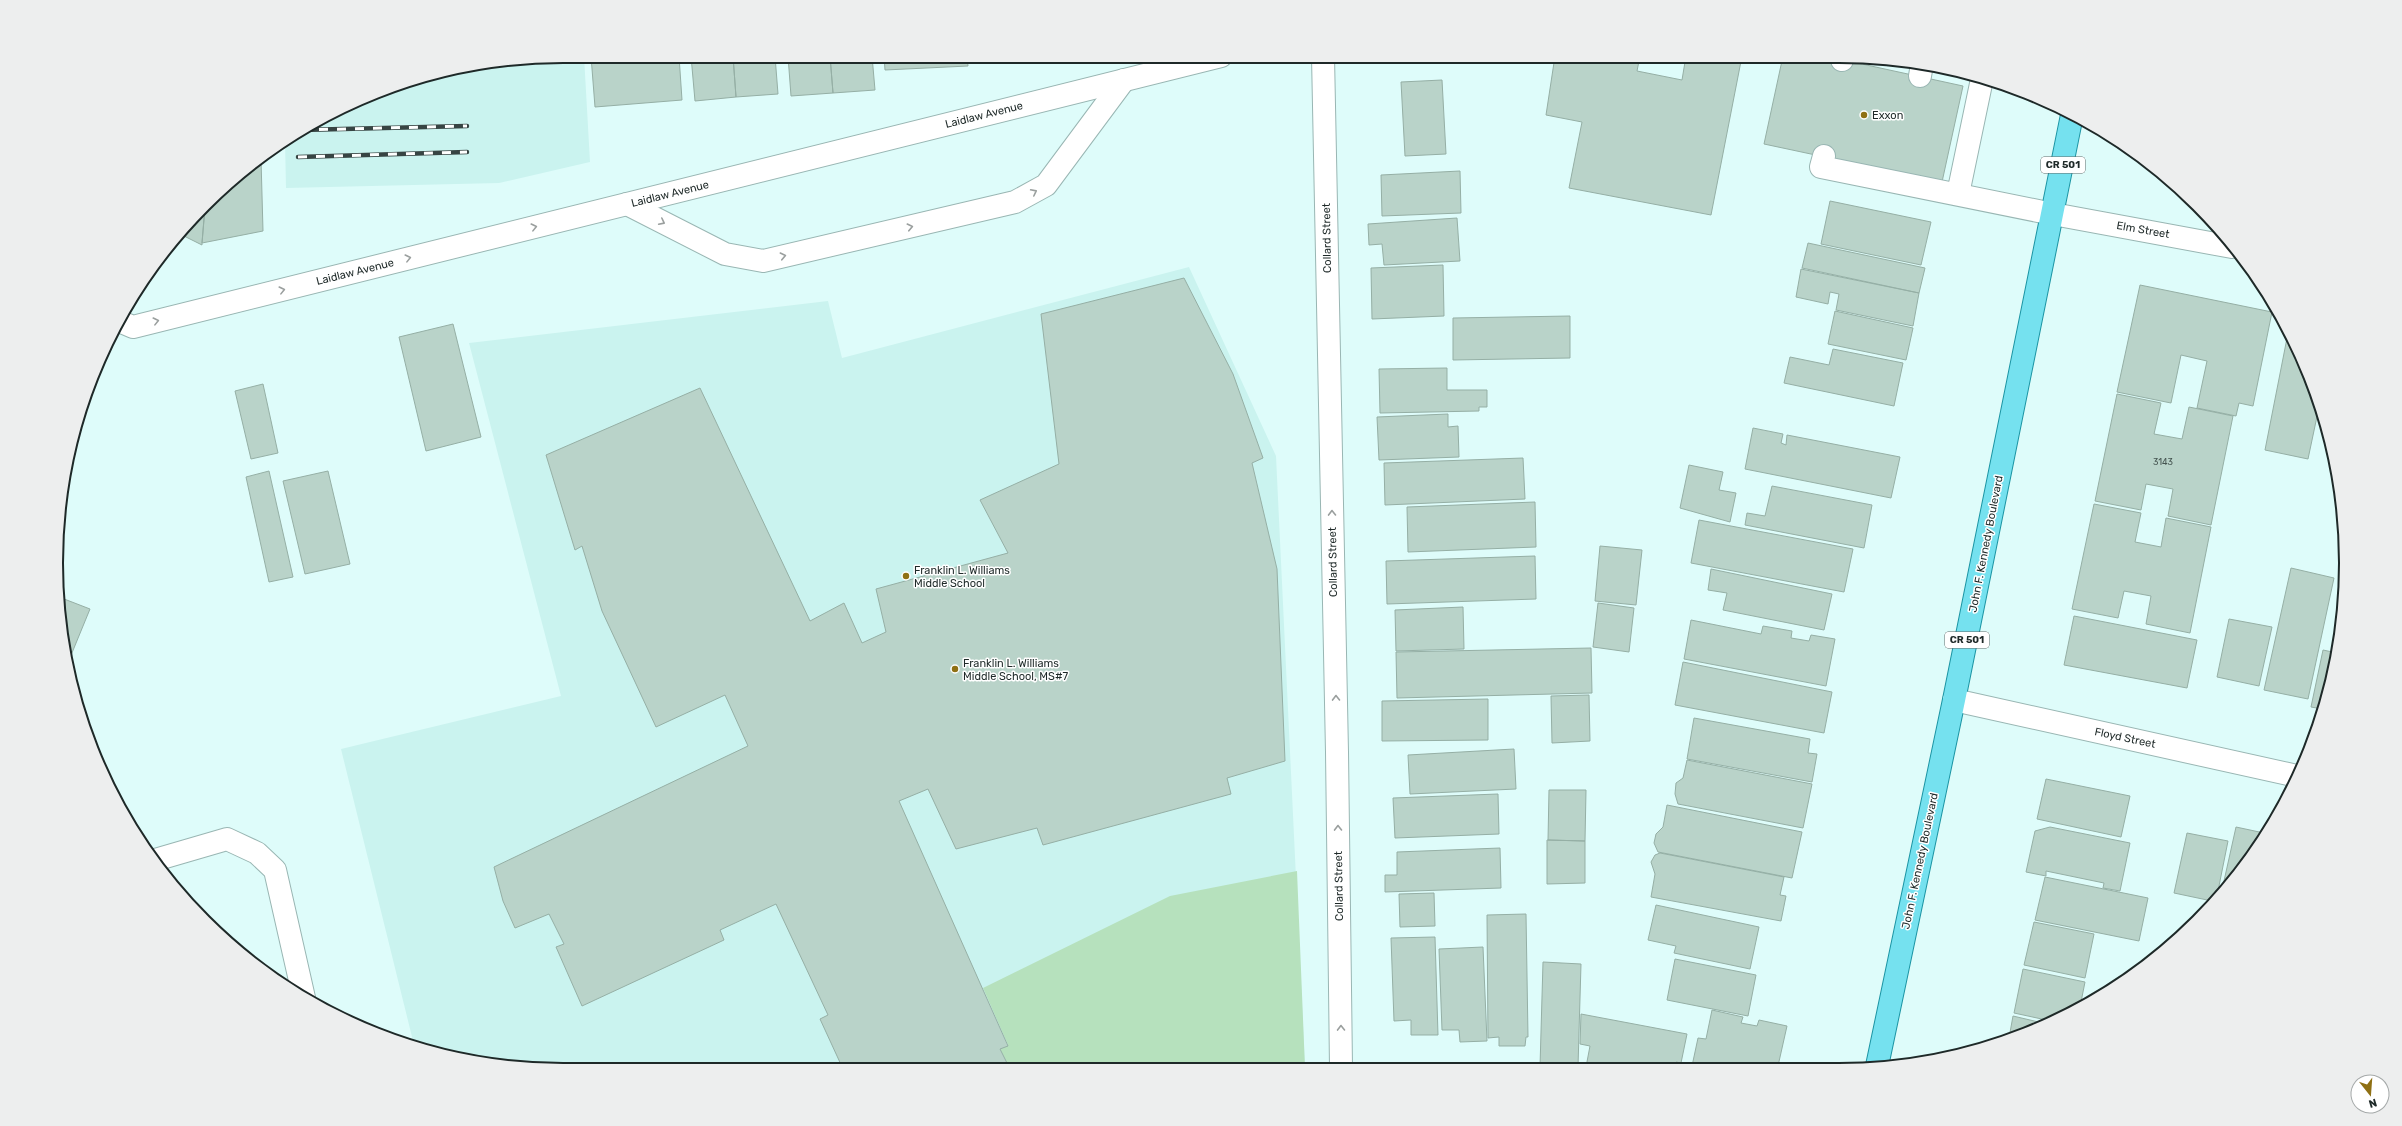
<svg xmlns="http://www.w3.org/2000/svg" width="2402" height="1126" viewBox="0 0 2402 1126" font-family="Rubik,sans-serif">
	<rect width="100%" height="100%" fill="#defcfa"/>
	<!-- built -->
	<path fill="#caf3ef" d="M563,56H584L590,162L499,183L286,188L285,141L310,124L400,83L464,66Z
		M1189,267L1276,456L1305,1068L563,1070L464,1060L414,1045L341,749L561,696L469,343L828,301L842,358Z"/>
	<!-- green -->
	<path fill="#b6e1bd" d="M1297,871L1305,1068L1019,1069L1018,1065L1010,1069L1000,1049L1008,1045L983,988L1170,896Z"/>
	<!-- building -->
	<path fill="#b9d3c9" stroke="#95afa5" d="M591,56H679L682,100L595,107Z
		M691,56H733L736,97L695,101Z
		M733,56H775L778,94L736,97Z
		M788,56H830L833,93L791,96Z
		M830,56H872L875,90L833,93Z
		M884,56H967L968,66L885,70Z
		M1555,56H1640L1637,71L1682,80L1686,56H1742L1711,215L1569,188L1582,122L1546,115Z
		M1783,56H1825L1963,86L1942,182L1764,144Z
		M1442,80L1446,154L1405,156L1401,82Z
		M261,159L263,231L202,243L205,207L229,182Z
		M1460,171L1461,213L1382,216L1381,175Z
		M1830,201L1931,222L1921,265L1821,244Z
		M205,207L202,243V245L180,234Z
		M1457,218L1460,261L1384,265L1382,244L1369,245L1368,224Z
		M1808,243L1925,268L1919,293L1802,268Z
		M1443,265L1444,316L1372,319L1371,268Z
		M1801,269L1919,293L1913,326L1836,310L1839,294L1830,292L1828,304L1796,297Z
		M1184,278L1233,374L1263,458L1252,463L1277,569L1285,761L1227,778L1231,794L1043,845L1037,828L956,849L928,789L899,801L1008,1046L1000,1049L1010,1069H843L820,1019L828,1015L776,904L720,930L724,940L582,1006L556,947L564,944L549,914L515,928L503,901L494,867L748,746L725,695L656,727L602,611L582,546L575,550L546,455L700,388L810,621L844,603L862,643L886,632L876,589L1008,553L980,500L1059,464L1041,314Z
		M2140,285L2272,312L2253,406L2239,403L2236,416L2197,408L2207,361L2181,355L2171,403L2117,392Z
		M1835,311L1913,328L1906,360L1828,344Z
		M1570,316V358L1453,360V318Z
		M453,324L481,437L426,451L399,337Z
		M2288,333L2307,369L2319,407L2308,459L2265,450Z
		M1833,349L1903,363L1894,406L1784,383L1790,357L1829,365Z
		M1447,368V390H1487V407H1479V411L1380,413L1379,369Z
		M263,384L278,453L251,459L235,391Z
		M2117,394L2161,403L2154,434L2182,439L2189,407L2233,416L2211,525L2168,516L2173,489L2146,484L2141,510L2095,501Z
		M1448,414V427L1458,426L1459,457L1379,460L1377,417Z
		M1753,428L1783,434L1781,443L1786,445L1787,435L1900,457L1891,498L1745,469Z
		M1523,458L1525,499L1385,505L1384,463Z
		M1689,465L1723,472L1719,490L1736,493L1730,522L1680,508Z
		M269,471L293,577L269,582L246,477Z
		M328,471L350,564L305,574L283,481Z
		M1772,486L1872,505L1864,548L1745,525L1747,513L1765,516Z
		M1535,502L1536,547L1408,552L1407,507Z
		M2094,504L2141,513L2135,542L2161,547L2166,518L2211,527L2190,633L2146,624L2151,596L2124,591L2118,618L2072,609Z
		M1699,520L1853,549L1844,592L1691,563Z
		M1600,546L1642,550L1636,605L1595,601Z
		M1535,556L1536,599L1387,604L1386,561Z
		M2291,568L2334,578L2308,699L2264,690Z
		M1711,569L1832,594L1824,630L1723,610L1727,593L1708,590Z
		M59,597L90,609L67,665L66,662Z
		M1598,603L1634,608L1629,652L1593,647Z
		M1463,607L1464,649L1396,651L1395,610Z
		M2074,616L2197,640L2187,688L2064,665Z
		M2229,619L2272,627L2259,686L2217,677Z
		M1691,620L1761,634L1763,626L1792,631L1791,638L1809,641L1811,635L1835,639L1826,686L1684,659Z
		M1591,648L1592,693L1397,698L1396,652Z
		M2323,650L2337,653L2322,709L2311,707Z
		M1683,662L1832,692L1824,733L1675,705Z
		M1589,695L1590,741L1552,743L1551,696Z
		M1488,699V740L1382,741V701Z
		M1694,718L1810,739L1808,753L1817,754L1812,782L1687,759Z
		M1514,749L1516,789L1410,794L1408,755Z
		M1687,760L1812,784L1803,828L1678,804L1675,794L1676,783L1683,778Z
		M2046,779L2130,796L2121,837L2037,819Z
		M1549,790H1586L1585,841L1548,840Z
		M1498,794L1499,834L1395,838L1393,798Z
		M1667,805L1802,832L1792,878L1658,852L1654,843L1656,834L1663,827Z
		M2050,827L2130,843L2120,891L2103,888L2104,883L2046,871V876L2026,872L2035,831Z
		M2236,827L2264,833L2241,871L2222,890Z
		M2187,833L2228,841L2217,896L2212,901L2174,893Z
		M1547,840L1585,841V883L1547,884Z
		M1500,848L1501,888L1385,892V875H1397V852Z
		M1660,853L1784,877L1780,895L1786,896L1781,921L1651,897L1655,874L1651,862L1655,855Z
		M2045,877L2148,898L2139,941L2035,920Z
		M1434,893L1435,926L1400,927L1399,894Z
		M1656,905L1759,927L1750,969L1674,953L1676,946L1648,940Z
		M1526,914L1528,1037H1526L1525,1046H1499V1037L1488,1038L1487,915Z
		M2034,922L2094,934L2085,978L2024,965Z
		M1435,937L1438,1035H1411V1020L1394,1021L1391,938Z
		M1483,947L1487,1041L1460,1042L1459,1030H1442L1439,949Z
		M1675,959L1756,975L1748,1016L1667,1000Z
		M1543,962L1581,964L1578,1067H1540Z
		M2023,969L2085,982L2081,1002H2084L2051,1021L2014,1013Z
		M1712,1010L1743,1017L1741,1023L1757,1026L1759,1020L1787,1026L1778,1066H1692L1698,1038L1706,1039Z
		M1581,1014L1687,1034L1681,1063L1676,1062L1675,1066L1586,1067L1590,1046L1580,1044Z
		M2013,1016L2047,1024L2033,1031L2009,1038Z"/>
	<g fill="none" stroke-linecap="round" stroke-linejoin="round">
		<defs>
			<path id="lane" d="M1842,60L1843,56
				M1920,76L1922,64
				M1824,156L1821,167L2053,214
				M1958,194L1982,79
				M627,204L725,254L763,261L1015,202L1046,185L1124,80
				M155,860L227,839L257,853L275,870L304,998"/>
			<path id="street" d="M1323,56L1337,752L1341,1067
				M2053,214L2232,247
				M119,321L133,327L1221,56
				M1954,700L2297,776"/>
			<path id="primary" d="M1877,1066L1954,700L2072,115"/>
		</defs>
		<!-- lane casing -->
		<use href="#lane" stroke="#99b6b3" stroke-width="24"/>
		<!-- street casing -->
		<use href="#street" stroke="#99b6b3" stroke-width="24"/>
		<!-- primary casing -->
		<use href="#primary" stroke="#1b94a3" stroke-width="24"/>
		<!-- lane -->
		<use href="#lane" stroke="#fff" stroke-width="22"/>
		<!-- street -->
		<use href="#street" stroke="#fff" stroke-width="22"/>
		<!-- primary -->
		<use href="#primary" stroke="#75e1ef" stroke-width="22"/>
		<defs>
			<path id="rail" d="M301,130L467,126
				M298,157L467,152"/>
		</defs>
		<!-- rail casing -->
		<use href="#rail" stroke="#374443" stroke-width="4.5"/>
		<!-- rail -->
		<use href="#rail" stroke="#fff" stroke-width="3" stroke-dasharray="9" stroke-linecap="butt"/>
	</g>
	<!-- one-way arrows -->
	<defs><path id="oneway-chevron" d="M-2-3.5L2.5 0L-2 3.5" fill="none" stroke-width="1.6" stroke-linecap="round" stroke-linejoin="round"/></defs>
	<g stroke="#9a9f9e">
		<use href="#oneway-chevron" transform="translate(1034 192) rotate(-27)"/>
		<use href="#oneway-chevron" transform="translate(662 222) rotate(27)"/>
		<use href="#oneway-chevron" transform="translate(534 227) rotate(-14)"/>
		<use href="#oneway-chevron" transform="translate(910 227) rotate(-13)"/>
		<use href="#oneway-chevron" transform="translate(783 256) rotate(-13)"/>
		<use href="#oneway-chevron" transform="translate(408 258) rotate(-14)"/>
		<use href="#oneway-chevron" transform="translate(282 290) rotate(-14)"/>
		<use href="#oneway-chevron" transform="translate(156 321) rotate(-14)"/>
		<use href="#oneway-chevron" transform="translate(1332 513) rotate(-91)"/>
		<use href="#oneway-chevron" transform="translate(1336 698) rotate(-91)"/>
		<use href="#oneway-chevron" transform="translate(1338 828) rotate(-91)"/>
		<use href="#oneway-chevron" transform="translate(1341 1028) rotate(-91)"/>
	</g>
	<!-- markers -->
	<g fill="#8f7014" stroke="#fff" stroke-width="1.5">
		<circle cx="1864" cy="115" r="4"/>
		<circle cx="906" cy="576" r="4"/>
		<circle cx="955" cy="669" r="4"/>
	</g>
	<g text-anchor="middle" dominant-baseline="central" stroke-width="3" stroke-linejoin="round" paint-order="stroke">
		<!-- number labels -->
		<g font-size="9" fill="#455450">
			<text x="2163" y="462">3143</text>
		</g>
		<!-- shield labels -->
		<g fill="#fff" stroke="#626968" stroke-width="1">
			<rect x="2041" y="157" width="44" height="16" rx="3"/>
			<rect x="1945" y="632" width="44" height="16" rx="3"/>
		</g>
		<g font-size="10" font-weight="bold" fill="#1e2928">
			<text x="2063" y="165">CR 501</text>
			<text x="1967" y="640">CR 501</text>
		</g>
		<!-- street labels -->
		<g font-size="11" fill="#1e2928" stroke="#fff">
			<text transform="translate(984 115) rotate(-14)">Laidlaw Avenue</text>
			<text transform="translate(670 194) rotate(-14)">Laidlaw Avenue</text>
			<text transform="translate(2143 230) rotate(10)">Elm Street</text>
			<text transform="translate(1327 238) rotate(-91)">Collard Street</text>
			<text transform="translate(355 272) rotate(-14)">Laidlaw Avenue</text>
			<text transform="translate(1986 544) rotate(-79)">John F. Kennedy Boulevard</text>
			<text transform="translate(1333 562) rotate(-91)">Collard Street</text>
			<text transform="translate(2125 738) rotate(12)">Floyd Street</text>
			<text transform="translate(1920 861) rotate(-78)">John F. Kennedy Boulevard</text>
			<text transform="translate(1339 886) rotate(-91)">Collard Street</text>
		</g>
		<!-- poi labels -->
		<g font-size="11" fill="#1e2928" stroke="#fff" text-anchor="start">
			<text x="1872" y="115">Exxon</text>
			<text x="914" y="570">Franklin L. Williams<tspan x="914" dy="13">Middle School</tspan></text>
			<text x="963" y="663">Franklin L. Williams<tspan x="963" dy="13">Middle School, MS#7</tspan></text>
		</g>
	</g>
	<!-- crop -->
	<path d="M0 0H2402V1126H0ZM563 63H1839A500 500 0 0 1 2339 563V563A500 500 0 0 1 1839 1063H563A500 500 0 0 1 63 563V563A500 500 0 0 1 563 63Z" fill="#edeeee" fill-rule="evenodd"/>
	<path fill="none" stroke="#1e2928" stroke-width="2" d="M563 63H1839A500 500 0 0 1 2339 563V563A500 500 0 0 1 1839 1063H563A500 500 0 0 1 63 563V563A500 500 0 0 1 563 63Z"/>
	<!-- north arrow -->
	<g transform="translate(2370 1094) rotate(163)"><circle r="19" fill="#ffffff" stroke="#a5a9a9"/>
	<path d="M0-3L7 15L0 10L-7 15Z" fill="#8f7014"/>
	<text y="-6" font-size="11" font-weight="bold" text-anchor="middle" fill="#1e2928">N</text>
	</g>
</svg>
